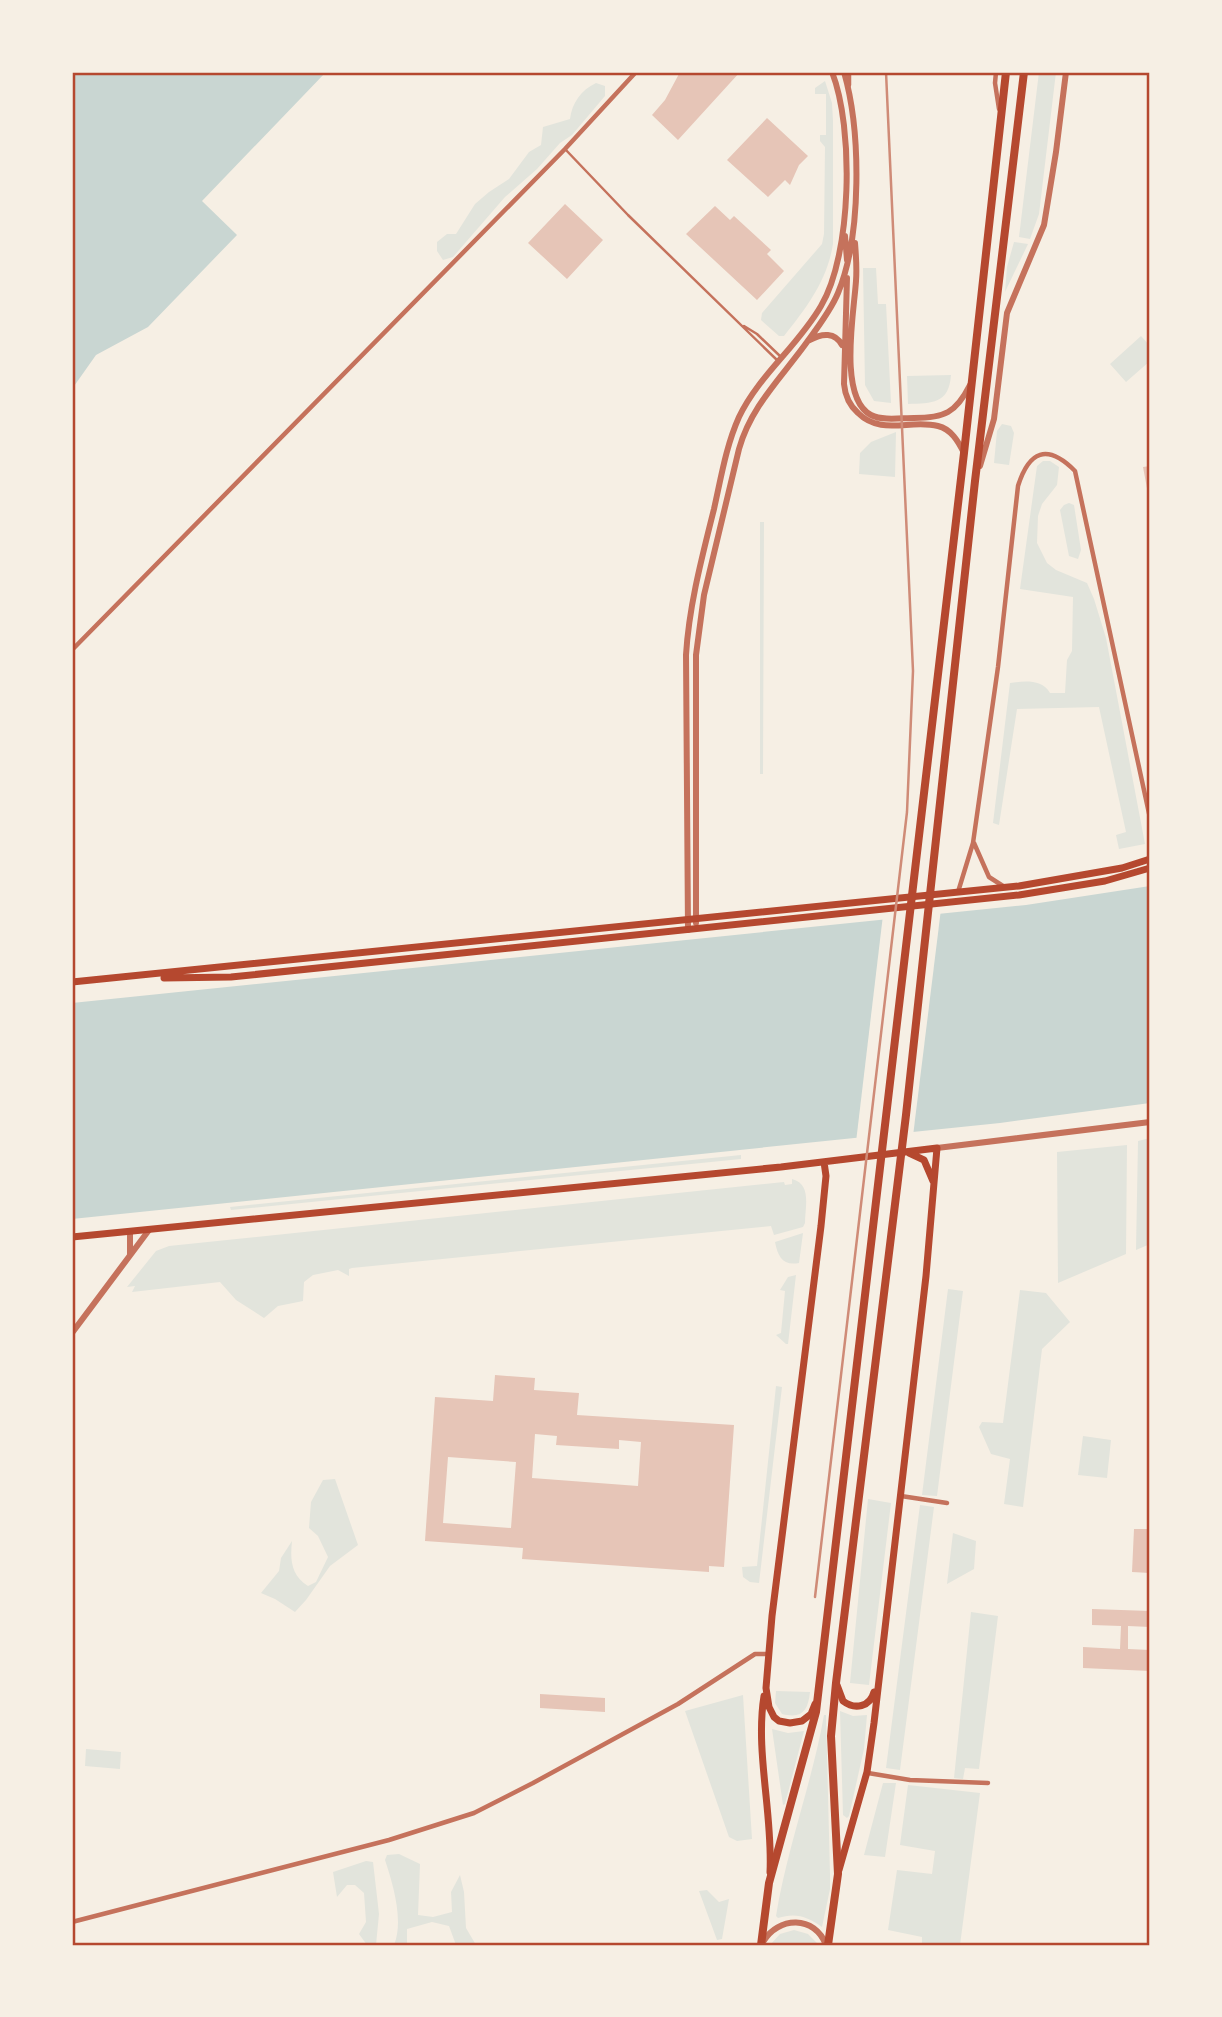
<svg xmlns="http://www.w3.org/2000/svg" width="1222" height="2017" viewBox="0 0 1222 2017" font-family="Overpass,sans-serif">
	<rect width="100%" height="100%" fill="#f6efe4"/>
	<!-- green -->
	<path fill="#e2e4dc" d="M1039,72H1056L1039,214L1030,239L1019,237Z
		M825,81L832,103L833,121V244C827,281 807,307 784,336H779L761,320L762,313L822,244L824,234L825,147L820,141V135H826V94H815V88Z
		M596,83L605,86V96L572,135L560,143L537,169L505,197L453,257L443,260L437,251V242L447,234H456L475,204L489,192L509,179L529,152L541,145L543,127L570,119C572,103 581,90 596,83Z
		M1014,242L1028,244L1005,292L1007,267Z
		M863,268H876L878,304H886L891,403L874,401L865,385Z
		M1141,336L1150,346V361L1126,382L1110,364Z
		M951,375C949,404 932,403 908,404L907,376Z
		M1002,424L1011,426L1014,433L1009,465L994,463L997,431Z
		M896,432L895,477L859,474L860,453L871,442Z
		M1043,461H1050L1059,467L1057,485L1042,504L1038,516L1037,543L1047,563L1056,570L1087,583L1094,599L1106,638L1145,844L1119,849L1116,835L1126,832L1099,707L1017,709L999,825L993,823L1010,683C1024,681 1042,679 1050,693H1065L1067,660L1072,651L1073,597L1020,589L1037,466Z
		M1069,503L1074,505L1081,550L1078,559L1069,556L1060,510L1064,505Z
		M760,522H764L763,774H760Z
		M1150,1138V1244L1136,1250L1138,1141Z
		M1127,1145L1126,1254L1058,1283L1057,1152Z
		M741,1155V1159L231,1210L230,1207Z
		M792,1179C812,1184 805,1207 805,1223L803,1227L774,1235L771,1226L352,1268L349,1269V1276L338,1270L313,1275L304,1282L303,1301L278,1306L264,1318L236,1300L220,1282L132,1292L135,1286L127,1287L156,1251L169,1246L784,1182L785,1185L792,1184Z
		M803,1233L799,1263C783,1266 778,1257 775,1242Z
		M796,1275L788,1344H786L776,1335L781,1333L785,1291L780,1290L788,1277Z
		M948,1289L963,1291L937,1496L922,1495Z
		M1020,1290L1046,1293L1070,1322L1042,1349L1023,1507L1004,1504L1010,1459L991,1454L979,1427L982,1422L1003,1423Z
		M776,1386L782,1387L759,1583L750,1582L743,1577L742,1567L757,1566Z
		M1083,1436L1111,1440L1107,1478L1078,1475Z
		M335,1479L358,1545L330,1566L306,1600L295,1612L275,1599L261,1593L279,1571L281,1558L292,1541C290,1560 291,1575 308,1586L316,1582L328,1557L318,1536L309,1528L311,1502L323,1480Z
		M868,1499L891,1503L869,1685L850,1683Z
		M920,1505L934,1507L900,1770L886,1768Z
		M953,1533L976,1541L974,1569L947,1584Z
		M971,1612L998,1616L979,1769L965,1768L963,1779L954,1778Z
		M776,1691L810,1692C808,1711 802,1719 782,1714L775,1703Z
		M743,1695L752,1839L737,1841L729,1837L685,1711Z
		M840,1711L853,1716L867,1715L864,1749L849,1816L847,1818L843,1815Z
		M824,1715H826L830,1874V1889L822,1927C808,1917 796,1912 778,1918L776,1916C787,1848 812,1783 824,1715Z
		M772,1729L788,1733L804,1731L785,1804L783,1805Z
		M86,1749L121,1752L120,1769L85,1766Z
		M883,1783H896L885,1857L864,1855Z
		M908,1785L980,1793L960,1945H922V1937L888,1930L897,1870L932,1874L935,1851L900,1845Z
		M399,1854L420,1864L418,1915L433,1917L452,1912L451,1892L460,1875L464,1892L466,1928L476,1945H456L449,1926L432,1922L407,1929V1945H394C404,1921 393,1884 385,1860L387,1855Z
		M366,1861L373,1862L379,1914L376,1945H367L359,1934L366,1922L364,1893L355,1885H347L337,1897L333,1872Z
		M707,1890L719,1902L729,1899L722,1939L717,1940L699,1891Z
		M794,1930L808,1934L819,1945H770L780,1934Z"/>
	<!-- water -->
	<path fill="#c9d6d2" d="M72,72H326L202,201L237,235L148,327L96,355L72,389Z
		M1150,886V1103L1000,1123L72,1219V1003L1026,905Z"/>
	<!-- pier -->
	<path fill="#f6efe4" d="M941,909L913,1136L856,1142L883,915Z"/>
	<!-- building -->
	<path fill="#e6c5b7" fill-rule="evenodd" d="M680,72H740L678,140L652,115L665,100Z
		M767,118L808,156L799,165L790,185L785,180L768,197L727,160Z
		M565,204L603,240L567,279L528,243Z
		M715,206L730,220L734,216L771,250L767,254L784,271L757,300L686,234Z
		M1150,466V499H1149L1143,467Z
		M495,1375L535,1378L534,1390L579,1393L577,1415L734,1425L724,1567L709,1566V1572L522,1559L523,1548L425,1541L435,1397L493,1401ZM535,1434L557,1436L556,1445L619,1449V1440L641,1442L638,1486L532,1478ZM448,1457L516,1462L511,1528L443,1523Z
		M1134,1529H1150V1573L1132,1572Z
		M1092,1609L1150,1611V1627L1128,1626V1649L1150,1650V1671L1083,1668V1647L1120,1649L1121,1626L1092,1625Z
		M540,1694L605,1698V1712L540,1708Z"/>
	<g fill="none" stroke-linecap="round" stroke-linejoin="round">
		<!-- service -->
		<path stroke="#c5725c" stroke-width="2.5" d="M565,149L628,215L778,361
			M744,326L757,334L781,357"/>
		<!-- minor -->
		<path stroke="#c5725c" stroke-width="4.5" d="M849,72V85
			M996,72L995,83L999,109
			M72,650L565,149L636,72
			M974,843L989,877L1003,886
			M958,892L973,843L998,667L1018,486C1029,451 1047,443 1075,471L1150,818
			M901,1496L947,1503
			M868,1773L910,1780L988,1783
			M72,1922L389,1840L474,1813L533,1783L678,1704L755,1654H769"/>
		<!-- tertiary -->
		<path stroke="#c5725c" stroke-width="6" d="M845,236L847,260
			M855,243C856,255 857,268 856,281C854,312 838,398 871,415C883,421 901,418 914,418C944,418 956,413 970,385
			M847,278L844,384C845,395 849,405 858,413C881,436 910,419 938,426C951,429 958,441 964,453
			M810,340C822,333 835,332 842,345
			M980,466L994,419L1007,313L1044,225L1056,152L1066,72
			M696,923V655L704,595L739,449C751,406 782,377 807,342C818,327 831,310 838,293C862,235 861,131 844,72
			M688,930L686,655C689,606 702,557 714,509C721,478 726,446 739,417C759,375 798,346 821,306C852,254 854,128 832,72
			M937,1148L1150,1122
			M130,1254V1231
			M72,1333L149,1230
			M763,1942C778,1916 815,1915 826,1945"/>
		<!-- secondary -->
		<path stroke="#b5482f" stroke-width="7" d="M164,978L231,977L1019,895L1105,881L1150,868
			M72,982L1019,886L1122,868L1150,859
			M909,1153L924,1160L933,1181
			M72,1237L781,1167L937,1148L926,1276L874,1723L867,1772L839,1870
			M837,1685L843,1701C855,1710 870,1707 874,1692
			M764,1696C755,1752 773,1814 770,1872
			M815,1704L811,1714L802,1721L790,1723L779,1721L774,1717L769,1707L766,1688L772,1616L821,1226L826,1176L824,1162"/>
		<!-- primary -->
		<path stroke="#b5482f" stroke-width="8" d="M761,1945L769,1883L816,1712L964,453L1006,72
			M828,1945L838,1874L831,1736L836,1683L906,1115L975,481L1024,72"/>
		<!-- rail -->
		<path stroke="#cf8b77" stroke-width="2.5" d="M815,1597L907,812L913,671L886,72"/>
	</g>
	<!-- border -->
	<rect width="1222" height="2017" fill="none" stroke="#f6efe4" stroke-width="147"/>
	<rect x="74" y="74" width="1074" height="1870" fill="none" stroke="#b5482f" stroke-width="2.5"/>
</svg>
